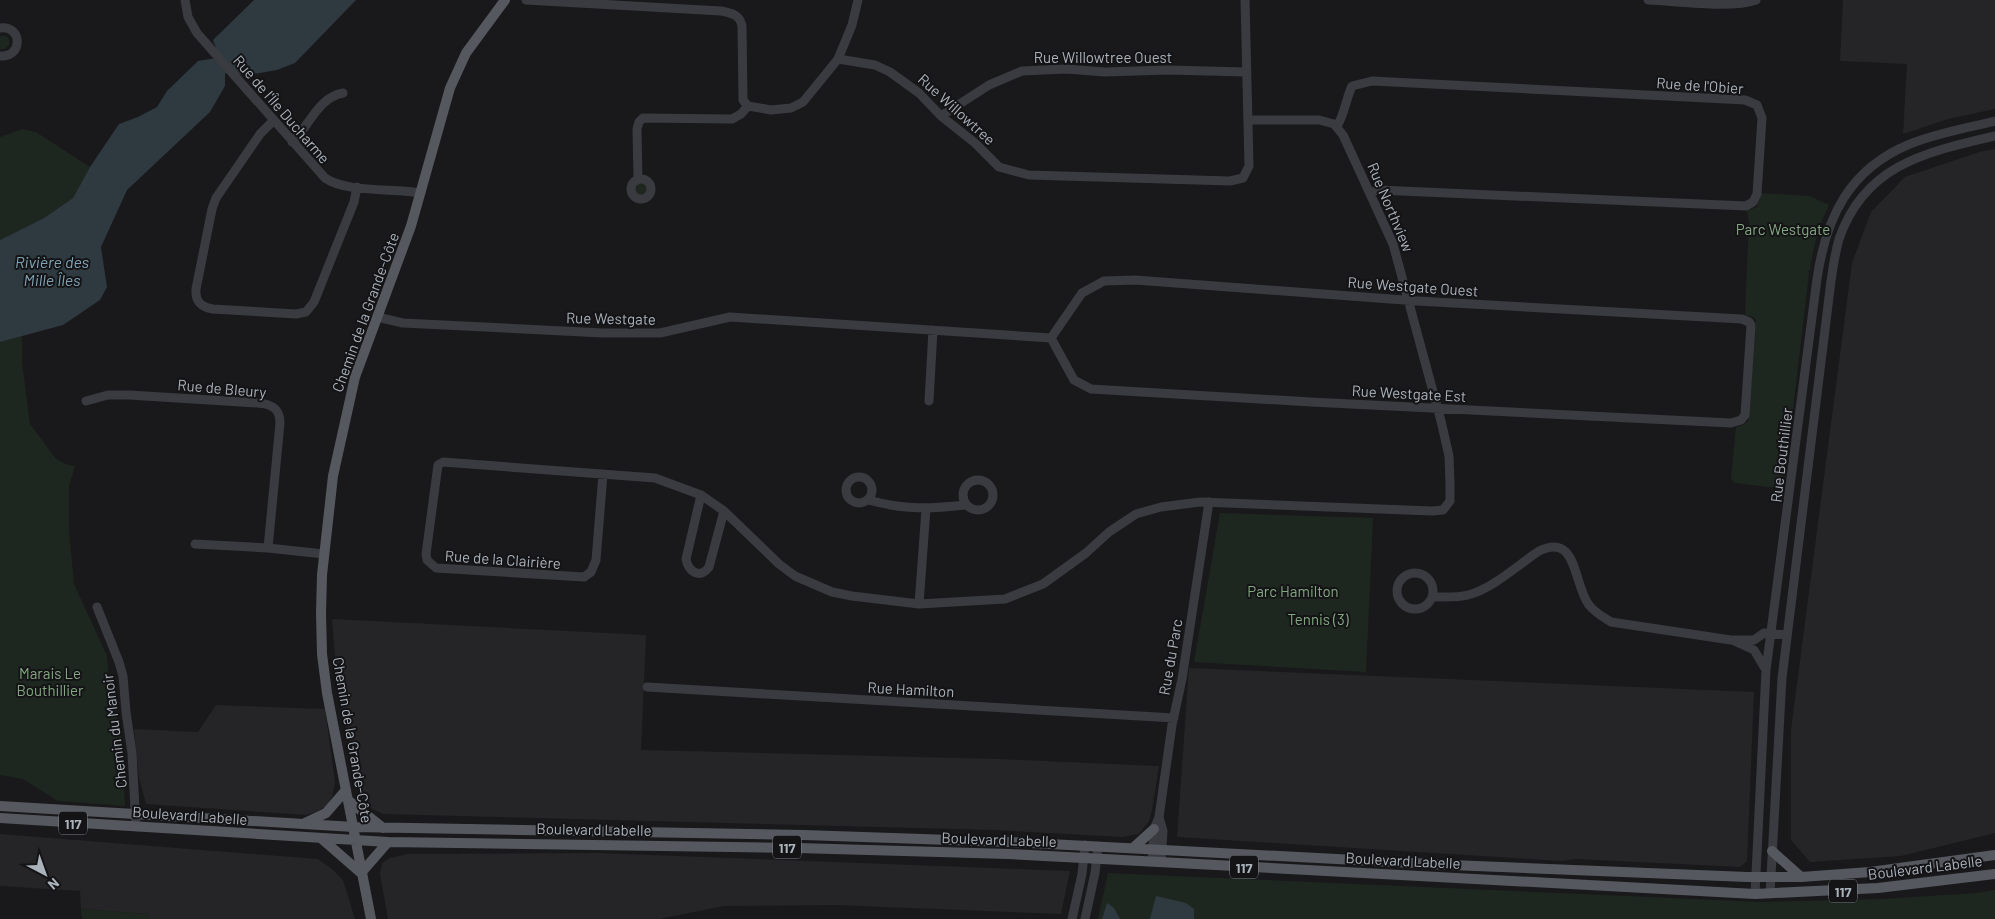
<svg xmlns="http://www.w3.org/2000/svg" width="1995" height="919" viewBox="0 0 1995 919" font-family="Barlow,sans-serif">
	<rect width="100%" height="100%" fill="#19191b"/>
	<!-- built -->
	<path fill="#252528" d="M1843,0H1995V109L1948,119L1903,134L1907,64L1840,61Z
		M1995,149V833L1901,856L1810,862L1791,840V730L1852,263L1871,212L1905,177L1979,152Z
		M332,619L646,635L641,750L997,759L1159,766L1152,810L1149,821L1139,834L1122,837L994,830L383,814L372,809L363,801L356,782L336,668Z
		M1189,668L1754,692L1747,861L1740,867L1576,859L1561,861L1177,837Z
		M216,705L325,709L335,782L332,797L326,806L318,811L307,815L146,804L139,778L134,729L198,732Z
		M0,834L318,859L332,869L343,880L355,919H149L148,914L81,909L80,891L0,886Z
		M598,853L1070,871L1061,914L835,905L724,906L659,919H388L380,874L382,863L390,858L408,854Z"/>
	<!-- green -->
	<path fill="#1e271f" d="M0,36H6L9,39V45L5,49H0Z
		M22,129L36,132L90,167L73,198L44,218L0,240V137Z
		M635 189a6 6 0 1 1 12 0a6 6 0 1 1-12 0Z
		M1760,193L1810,196L1829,205C1819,226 1813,247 1810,270L1807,272H1809L1808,282L1791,426L1788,433L1790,435L1786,447L1782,482H1777V488L1735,483L1731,479L1736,427L1743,425L1748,421L1756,320L1753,317L1745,315L1749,222L1747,211L1757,207Z
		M22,336V362L30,424L56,459L68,465L75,466L69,486V530L74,584L107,656L110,693L121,731L125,806L58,801L23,779L0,775V342Z
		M1220,513L1373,518L1366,672L1194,662Z
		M1108,873L1761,902L1882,899L1976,893L1995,890V919H1098Z
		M81,909L148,914L149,919H82Z"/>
	<!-- water -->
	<path fill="#2e3a40" d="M254,0H356L295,63L277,70L254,74L248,70L241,75L231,69L225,74V86L210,112L127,190L101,247L107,287L100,300L63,325L0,342V240L44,218L73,198L90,167L119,124L138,117L157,107L167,91L198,61L216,58V48L213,40Z
		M1156,896L1186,903L1194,909V919H1150Z
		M1107,903L1114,908L1120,919H1102Z"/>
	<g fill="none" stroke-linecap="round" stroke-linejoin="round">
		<!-- minor -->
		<path stroke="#393b40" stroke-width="9" d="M185,0L188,17L197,33L325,178C346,193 395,188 421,193
			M526,0L721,11C732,13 740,15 742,26L743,100L748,106L771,110L791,108L803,102L838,59L852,25L858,0
			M1648,0C1677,1 1731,9 1756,0
			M0,28C23,25 23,58 0,56
			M838,59L875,65L890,72L919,93L941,116L975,143L999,167L1029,175L1230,181L1243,178L1249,166L1245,0
			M941,116L989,85L1022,71L1066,69L1105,72L1168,70L1246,72
			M273,121L260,134L216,198L212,209L196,289C195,302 201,307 213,309L296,314L306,312L314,302L354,202L357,187
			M1337,126C1344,116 1346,99 1352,86L1372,81L1745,100L1757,105L1762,118L1757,194L1753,202L1746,206L1379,190L1371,192
			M292,142C309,127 318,97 343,93
			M631 189a10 10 0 1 1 20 0a10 10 0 1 1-20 0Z
			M638,180L637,129L639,122L643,118L732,119L741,114L748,106
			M1135,280L1417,301L1742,319L1749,322L1751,325L1745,415L1741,420L1731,423L1311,402L1091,389L1074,380L1051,338L1082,293L1104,281Z
			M377,317L403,323L603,333H660L730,317L1051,338
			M86,401L108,395H129L258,403C272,404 280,409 280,423L268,548
			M929,401L933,330
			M603,474L596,560L591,572L584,577L436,568L427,560L426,554L438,465L443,462L655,478L701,495L724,511L779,564L795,576L832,592L852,596L919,604L1005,599L1043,584L1086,553L1109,532L1136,514L1161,507L1200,502L1432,511L1443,510L1450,501V483L1449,456L1441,421L1393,244L1343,135L1334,124L1319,120H1249
			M846 490a13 13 0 1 1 26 0a13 13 0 1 1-26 0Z
			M963 495a15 15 0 1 1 30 0a15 15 0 1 1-30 0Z
			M701,495L686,559C688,571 700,580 709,567L724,511
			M868,500C906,510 928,509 966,505
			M195,544L268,548L324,554
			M1397 591a18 18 0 1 1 36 0a18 18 0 1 1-36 0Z
			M1432,597C1445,597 1456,598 1468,595C1492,589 1518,565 1539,551C1578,532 1573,584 1589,605C1594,612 1603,617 1611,622L1731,640H1754L1764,633L1787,635
			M919,604L926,509
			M97,607L119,662L123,676L126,712L132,753L136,827
			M1732,640L1754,650L1766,670
			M647,687L1174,718
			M1159,817L1163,831L1161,862
			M1152,862L1154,829L1159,817L1172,725L1182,679L1209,502
			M1755,894L1766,670L1817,279C1826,217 1849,169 1910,144C1937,133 1967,128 1995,121
			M1770,894L1782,678L1831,281C1833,267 1835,253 1839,239C1865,164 1927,152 1995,136
			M1072,919L1082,874L1085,845
			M1085,919L1095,873L1098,846"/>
		<!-- major -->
		<path stroke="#55595f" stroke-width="10" d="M349,801L383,828
			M0,806L354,827L804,835L1010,842L1451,865L1747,877H1801L1870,872L1995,855
			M0,818L388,842L798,848L1009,854L1755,894L1878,888L1995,874
			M305,823L326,813L346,790
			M322,839L361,873
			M1133,848L1154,829
			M1772,851L1801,877
			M361,873L388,842
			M371,919L327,693L322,654L321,613L322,575L333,476L355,377L411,226L450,88L466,53L505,0"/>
	</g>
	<g text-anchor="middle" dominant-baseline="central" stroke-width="4" stroke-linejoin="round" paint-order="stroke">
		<!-- shield labels -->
		<g fill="#141416" stroke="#7d838a" stroke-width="1">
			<rect x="59" y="811.5" width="28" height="23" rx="4"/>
			<rect x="773" y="835.5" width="28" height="23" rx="4"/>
			<rect x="1230" y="855.5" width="28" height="23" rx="4"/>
			<rect x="1829" y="879.5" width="28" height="23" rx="4"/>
		</g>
		<g font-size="14" font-weight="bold" fill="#aab2bb">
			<text x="73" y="823">117</text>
			<text x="787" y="847">117</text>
			<text x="1244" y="867">117</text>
			<text x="1843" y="891">117</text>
		</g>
		<!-- street labels -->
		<g font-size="15" fill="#aab2bb" stroke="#141416">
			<text x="1103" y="57">Rue Willowtree Ouest</text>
			<text transform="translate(1700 85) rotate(4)">Rue de l'Obier</text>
			<text transform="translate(282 109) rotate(49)">Rue de l'Île Ducharme</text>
			<text transform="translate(957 109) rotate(42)">Rue Willowtree</text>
			<text transform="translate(1391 207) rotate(67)">Rue Northview</text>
			<text transform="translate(1413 286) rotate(4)">Rue Westgate Ouest</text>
			<text transform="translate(365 312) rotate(-70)">Chemin de la Grande-Côte</text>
			<text transform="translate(611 318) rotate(1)">Rue Westgate</text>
			<text transform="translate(222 388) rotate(5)">Rue de Bleury</text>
			<text transform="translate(1409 393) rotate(3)">Rue Westgate Est</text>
			<text transform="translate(1781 455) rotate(-83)">Rue Bouthillier</text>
			<text transform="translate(503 559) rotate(4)">Rue de la Clairière</text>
			<text transform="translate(1170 657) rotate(-80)">Rue du Parc</text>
			<text transform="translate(911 689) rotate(3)">Rue Hamilton</text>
			<text transform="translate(114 731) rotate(-97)">Chemin du Manoir</text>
			<text transform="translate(353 740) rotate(80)">Chemin de la Grande-Côte</text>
			<text transform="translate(190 815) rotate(4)">Boulevard Labelle</text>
			<text transform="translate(594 829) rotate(1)">Boulevard Labelle</text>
			<text transform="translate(999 839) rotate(2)">Boulevard Labelle</text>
			<text transform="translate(1403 860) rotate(3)">Boulevard Labelle</text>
			<text transform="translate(1925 867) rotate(-7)">Boulevard Labelle</text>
		</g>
		<!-- park labels -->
		<g font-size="15" fill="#83a781" stroke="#141416">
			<text x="1783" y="229">Parc Westgate</text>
			<text x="1293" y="591">Parc Hamilton</text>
			<text x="1318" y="619">Tennis (3)</text>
			<text x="50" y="673">Marais Le<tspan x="50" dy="17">Bouthillier</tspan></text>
		</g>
		<!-- water labels -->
		<g font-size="16" font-style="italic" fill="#80a4b7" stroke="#141416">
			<text x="52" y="261">Rivière des<tspan x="52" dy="18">Mille Îles</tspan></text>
		</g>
	</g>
	<!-- north arrow -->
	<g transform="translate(45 874) rotate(139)" stroke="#141416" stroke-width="4" paint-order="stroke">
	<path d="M0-4L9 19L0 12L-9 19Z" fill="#aab2bb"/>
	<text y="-8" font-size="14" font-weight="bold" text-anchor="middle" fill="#aab2bb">N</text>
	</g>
</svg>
